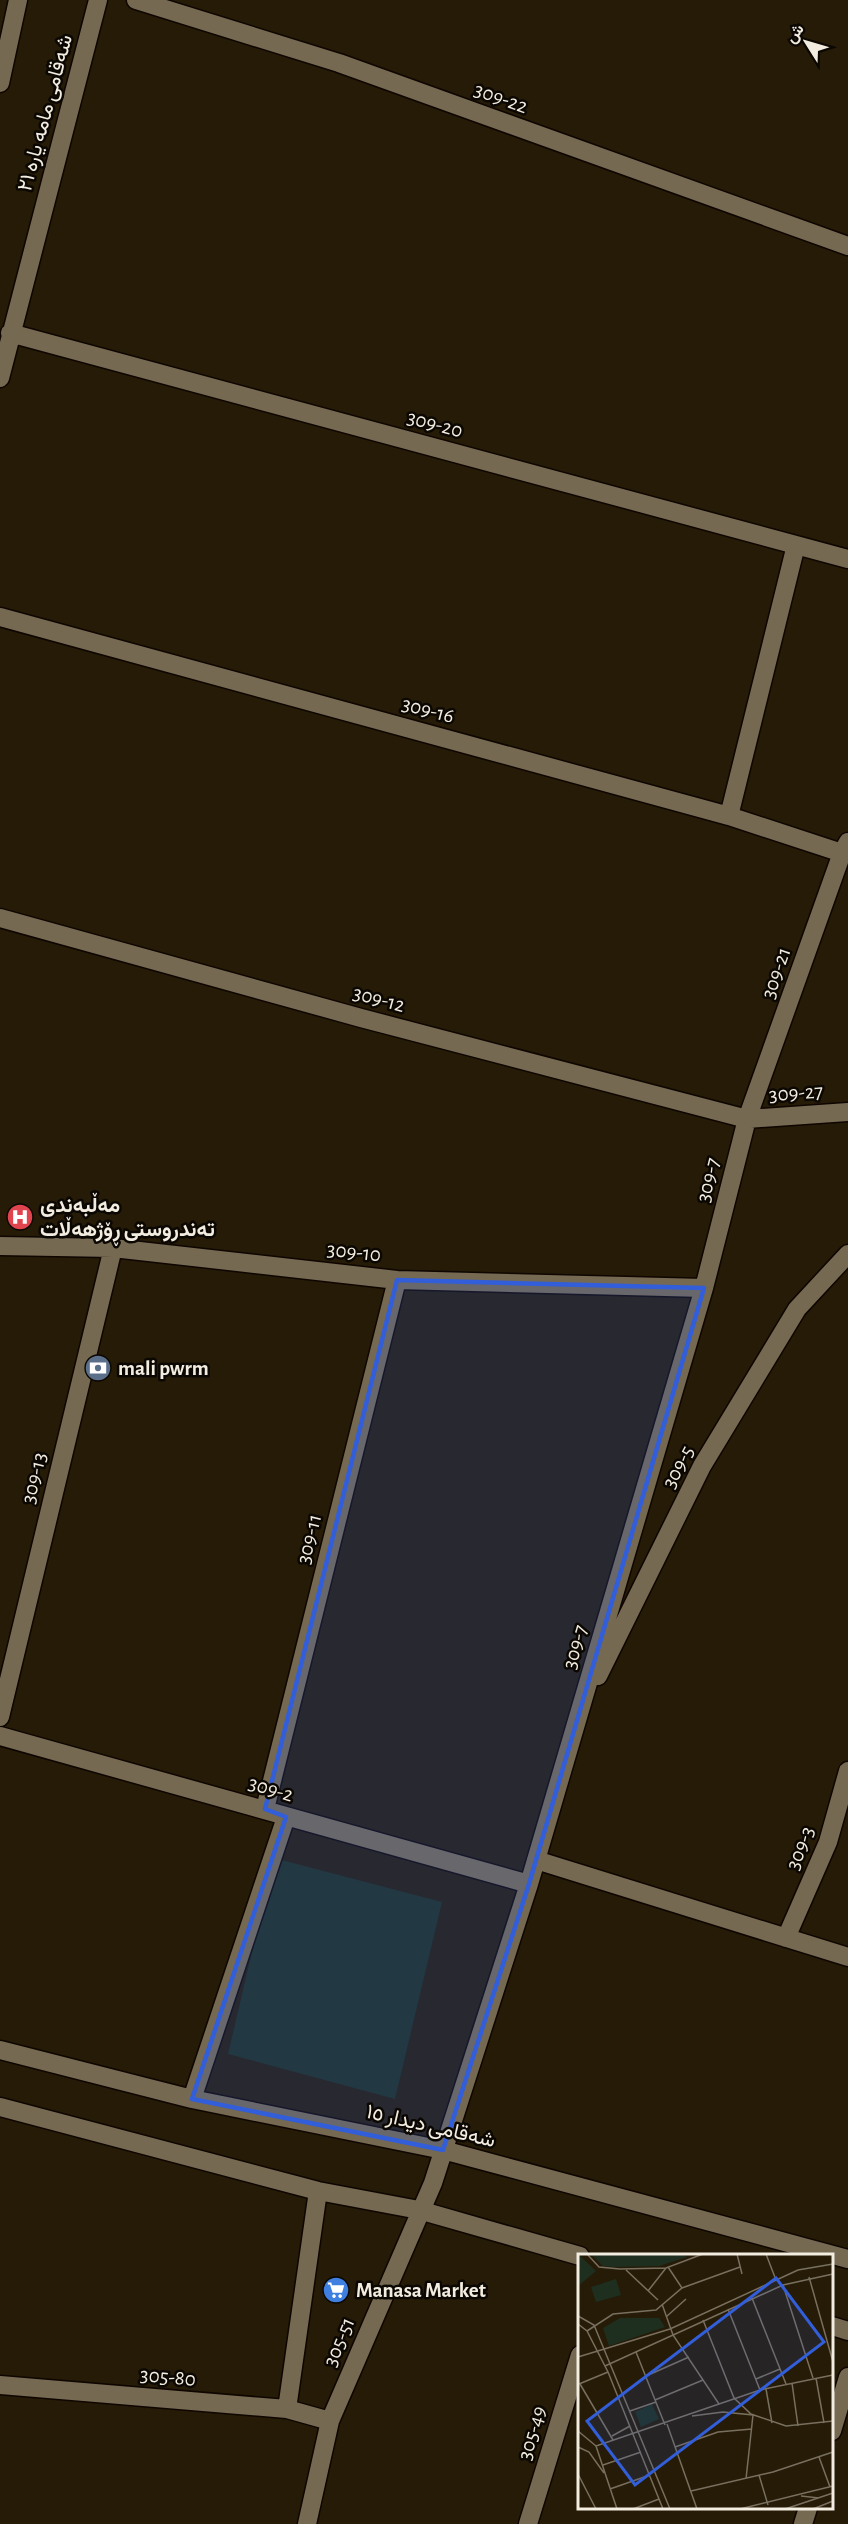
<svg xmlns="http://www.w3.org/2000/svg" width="848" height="2524" viewBox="0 0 848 2524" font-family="'Alegreya Sans',Vazirmatn,sans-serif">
	<rect width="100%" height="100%" fill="#261b07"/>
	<!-- green -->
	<path fill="#1e2f1f" d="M274,1858L442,1902L395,2099L228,2054Z"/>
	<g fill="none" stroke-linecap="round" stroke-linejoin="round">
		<defs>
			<path id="minor" d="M136,0L339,63L848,246
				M0,83L18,0
				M10,333L848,559
				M0,378L98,0
				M0,617L729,816L842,853
				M729,816L796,545
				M0,918L361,1018L747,1119L848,1112
				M0,1246L113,1248L397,1280L704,1288
				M598,1676L702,1466L797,1309L848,1254
				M0,1717L113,1248
				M0,1736L529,1884
				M265,1809L397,1280
				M536,1860L848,1957
				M786,1938L828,1842L848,1771
				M0,2050L192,2099L443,2150L848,2259
				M192,2099L286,1817
				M0,2107L318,2191L419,2210L580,2256
				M832,2326L848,2331
				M0,2385L287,2409L330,2421
				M287,2409L318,2191
				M832,2431L848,2377
				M307,2524L330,2421L433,2183L529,1884L704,1288L747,1119L842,853L848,842
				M528,2524L580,2355
				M803,2524L808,2508"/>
		</defs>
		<!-- minor casing -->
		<use href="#minor" stroke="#0f0600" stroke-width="21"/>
		<!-- minor -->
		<use href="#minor" stroke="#756952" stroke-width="18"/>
	</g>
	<!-- marked area -->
	<path fill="#325ed9" fill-opacity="0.2" stroke="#325ed9" stroke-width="4.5" stroke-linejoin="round" d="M397,1280L704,1288L529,1884L443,2150L192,2099L286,1817L265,1809Z"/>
	<!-- icons -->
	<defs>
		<symbol id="hospital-disc" viewBox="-11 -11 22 22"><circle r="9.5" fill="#e0444e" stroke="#0b0702"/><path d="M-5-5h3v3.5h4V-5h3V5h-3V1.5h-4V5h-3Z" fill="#fff"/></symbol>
		<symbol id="bank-disc" viewBox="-11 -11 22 22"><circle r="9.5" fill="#5c6f8a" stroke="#0b0702"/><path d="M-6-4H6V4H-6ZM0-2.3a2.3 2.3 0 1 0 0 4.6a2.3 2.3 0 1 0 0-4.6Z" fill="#fff"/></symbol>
		<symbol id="supermarket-disc" viewBox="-11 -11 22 22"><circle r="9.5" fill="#3f7fe0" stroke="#0b0702"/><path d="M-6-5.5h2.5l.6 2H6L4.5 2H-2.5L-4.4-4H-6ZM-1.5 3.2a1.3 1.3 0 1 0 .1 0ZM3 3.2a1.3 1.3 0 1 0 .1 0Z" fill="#fff"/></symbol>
	</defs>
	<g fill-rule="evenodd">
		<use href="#hospital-disc" x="5" y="1202" width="30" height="30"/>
		<use href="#bank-disc" x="83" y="1353" width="30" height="30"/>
		<use href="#supermarket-disc" x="321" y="2275" width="30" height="30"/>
	</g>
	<g text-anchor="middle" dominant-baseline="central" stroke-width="5" stroke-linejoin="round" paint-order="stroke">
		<!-- street labels -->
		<g font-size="21" fill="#f3ece0" stroke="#0b0702">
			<text transform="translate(501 98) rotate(20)">309-22</text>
			<text transform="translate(45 113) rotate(-75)">شەقامی مامە یارە ٢١</text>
			<text transform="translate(435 424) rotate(15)">309-20</text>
			<text transform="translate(428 710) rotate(15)">309-16</text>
			<text transform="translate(776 973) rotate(-71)">309-21</text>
			<text transform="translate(379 999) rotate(15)">309-12</text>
			<text transform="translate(796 1093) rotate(-4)">309-27</text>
			<text transform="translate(708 1180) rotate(-76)">309-7</text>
			<text transform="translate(354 1252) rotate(6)">309-10</text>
			<text transform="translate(678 1467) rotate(-62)">309-5</text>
			<text transform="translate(34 1478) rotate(-76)">309-13</text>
			<text transform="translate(309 1539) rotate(-76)">309-11</text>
			<text transform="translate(575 1647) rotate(-74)">309-7</text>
			<text transform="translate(271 1789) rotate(17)">309-2</text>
			<text transform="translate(800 1848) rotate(-68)">309-3</text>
			<text transform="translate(431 2126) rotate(13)">شەقامی دیدار ١٥</text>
			<text transform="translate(339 2342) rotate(-67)">305-51</text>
			<text transform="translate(168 2377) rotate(5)">305-80</text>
			<text transform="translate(532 2433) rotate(-73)">305-49</text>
		</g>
		<!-- poi labels -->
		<g font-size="21" font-weight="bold" fill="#f3ece0" stroke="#0b0702" text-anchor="start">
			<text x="40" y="1205">مەڵبەندی<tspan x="40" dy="24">تەندروستی ڕۆژهەڵات</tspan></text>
			<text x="118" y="1368">mali pwrm</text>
			<text x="356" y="2290">Manasa Market</text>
		</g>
	</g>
	<!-- overview -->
	<g transform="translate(578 2254)">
		<rect width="255" height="255" fill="#261b07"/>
		<path d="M0,0L18,17L0,32ZM13,0H104L109,3L81,12L35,13L25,12ZM38,25L43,41L18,48L13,33ZM42,64H81L87,73L31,92L25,74ZM74,150L81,165L63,173L57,158Z" fill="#1e2f1f"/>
		<path fill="none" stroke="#786f5e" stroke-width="1.5" d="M9,0L21,13L42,15L88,14L125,0M159,0L164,20M188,0L198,26M90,13L104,34M48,16L80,46M231,23L255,108M205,31L235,124M70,37L88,14M174,44L208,130M84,50L95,81L141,150M150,55L182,136M0,62L16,71L92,255M88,63L108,45M125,66L156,144L173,160L208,172L255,167M0,70L9,77L30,118L85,255M9,77L35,60L78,56L104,34L162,13M58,98L87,171M0,103L92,75L220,16L255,10M27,112L205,31L255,20M68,122L111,103M238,124L246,169M178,125L202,115M214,129L220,172M1,130L30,118M2,130L35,186M188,135L194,169M77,146L125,126M52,157L78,148M114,162L145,158L175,161L168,225M89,170L119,255M0,177L18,192M34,182L52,172M18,192L182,136L255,121M18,192L39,255M0,193L11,198L26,219M97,193L140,178L174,175M241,203L252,233M25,211L63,198M0,220L18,255M181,221L190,251M32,235L72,221M113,237L195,218L255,198M223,242L241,244M55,255L81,245M162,255L255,232M207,255L255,239M235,255L255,247"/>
		<path fill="#325ed9" fill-opacity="0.15" stroke="#325ed9" stroke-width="3" d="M198,24L246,88L57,231L9,167Z"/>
		<rect width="255" height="255" fill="none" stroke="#f3ece0" stroke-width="3"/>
	</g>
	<!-- north arrow -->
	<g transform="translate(806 42) rotate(307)" stroke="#0b0702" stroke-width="4.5" paint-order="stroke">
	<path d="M0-4.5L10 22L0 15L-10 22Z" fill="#f3ece0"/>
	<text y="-9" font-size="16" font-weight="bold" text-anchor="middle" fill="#f3ece0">ش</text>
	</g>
</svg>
